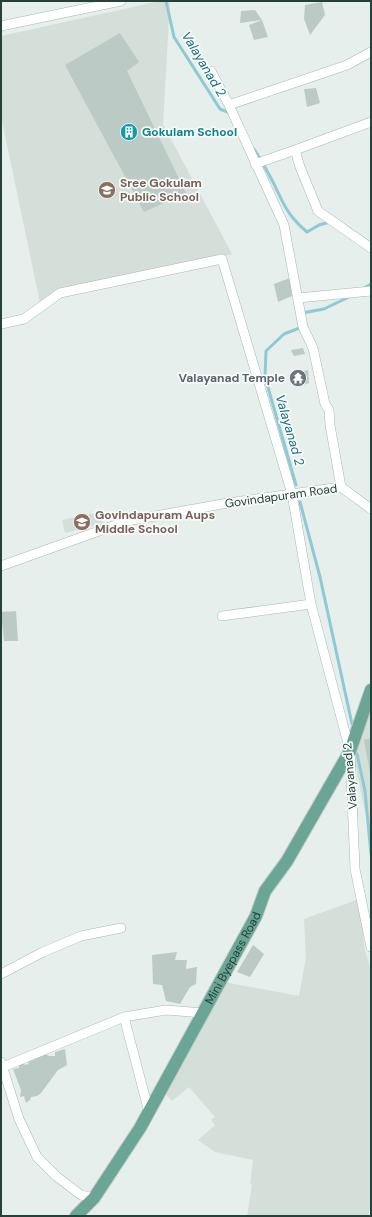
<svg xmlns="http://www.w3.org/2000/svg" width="372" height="1217" viewBox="0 0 372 1217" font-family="'DM Sans',sans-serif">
	<rect width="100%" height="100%" fill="#e6efeb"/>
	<!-- built -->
	<path fill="#d4dfda" d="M160,1H170L163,124L232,254L40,303L1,116V36Z
		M100,512L103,523L65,533L62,520Z
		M371,705V840L353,755Z
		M359,899L365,951L371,969V1207L368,1216H247L252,1185L250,1184L253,1160L215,1152L198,1140L215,1125L211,1120L215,1117L189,1087L172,1101L164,1092L224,982L299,996L306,957L304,919Z"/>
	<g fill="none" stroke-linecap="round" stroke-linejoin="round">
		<!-- stream -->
		<path stroke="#8ec9d4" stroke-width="3" d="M166,1L174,37L220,109L230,113
			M254,149C261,160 268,172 274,184C284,205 288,216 307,232L319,225L330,222
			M364,288L371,284
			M302,313L324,309L353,295
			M296,485L265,377L266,351L284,334L302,327
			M300,502L320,577L352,724
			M357,754L365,791L371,854"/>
	</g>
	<!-- building -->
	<path fill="#bbcac4" d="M322,2L325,15L310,35L304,19L305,5Z
		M255,10L262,20L240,23L241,11Z
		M262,20L268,37L254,40L249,25Z
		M120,33L139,62L127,71L186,193L144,212L65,65Z
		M316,88L320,103L307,107L304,89Z
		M290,278L292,296L278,302L274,284Z
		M303,348L305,354L294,356L291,350Z
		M308,370L309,383L296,387L293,374Z
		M16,611L18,641H4L1,612Z
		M371,738V773H370L364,740Z
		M253,945L264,954L250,977L237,972Z
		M177,952L175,960H187L186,969L197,967L196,984L190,987L180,1004L166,1001L162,985L153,984L152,955Z
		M65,1049L67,1065L58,1070L41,1093L37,1096L31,1097L30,1100L26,1103L24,1096L20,1097L21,1090L13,1069L19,1068L18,1063L22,1061L25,1065L28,1064L29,1060L44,1053L49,1056H55V1052Z"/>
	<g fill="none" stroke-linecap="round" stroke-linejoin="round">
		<defs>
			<path id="street" d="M1,26L121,1
				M211,71L229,105L284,225L303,327L313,348L325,404L329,410L330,425L341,487
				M229,105L347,65L371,52
				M371,122L295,150L300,167L318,211L371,248
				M255,164L295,150
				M298,298L371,291
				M1,324L24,319L60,293L222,259L292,494L311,604L350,751L355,869L371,947
				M1,566L127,521L228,503L341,487L371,509
				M222,616L311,604
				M1,974L43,952L81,936L121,928
				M124,1017L166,1010L203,1013
				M1,1062L19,1119L37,1157L56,1176L81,1195L94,1198
				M3,1067L124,1017L149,1112"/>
			<g id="primary">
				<path id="s1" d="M76,1216L94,1198L140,1128L256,916L265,891L287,861L350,751L371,690"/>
			</g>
		</defs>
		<!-- street casing -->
		<use href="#street" stroke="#a8b8b2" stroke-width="10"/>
		<!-- primary casing -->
		<use href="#primary" stroke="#c2cac8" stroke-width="14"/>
		<!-- street -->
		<use href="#street" stroke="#fff" stroke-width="9"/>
		<!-- primary -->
		<use href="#primary" stroke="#6aa596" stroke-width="12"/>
	</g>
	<!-- icons -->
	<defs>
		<symbol id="building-disc" viewBox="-11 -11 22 22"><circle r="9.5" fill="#0f9aa8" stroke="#f7fbf9"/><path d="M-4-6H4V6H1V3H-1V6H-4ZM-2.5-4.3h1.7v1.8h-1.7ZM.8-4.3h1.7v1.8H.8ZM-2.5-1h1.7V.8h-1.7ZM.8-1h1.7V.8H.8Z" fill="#fff"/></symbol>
		<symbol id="school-disc" viewBox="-11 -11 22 22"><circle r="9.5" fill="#8d6e63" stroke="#f7fbf9"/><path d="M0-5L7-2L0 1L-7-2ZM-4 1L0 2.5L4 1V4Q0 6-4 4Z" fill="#fff"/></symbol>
		<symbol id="temple-disc" viewBox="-11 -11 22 22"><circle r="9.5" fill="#6b7280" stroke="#f7fbf9"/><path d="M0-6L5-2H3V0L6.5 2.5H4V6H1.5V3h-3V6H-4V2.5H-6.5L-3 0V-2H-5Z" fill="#fff"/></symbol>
	</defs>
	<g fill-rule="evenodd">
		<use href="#building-disc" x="119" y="122" width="20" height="20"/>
		<use href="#school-disc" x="97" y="180" width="20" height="20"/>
		<use href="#temple-disc" x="288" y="368" width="20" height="20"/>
		<use href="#school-disc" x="72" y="512" width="20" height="20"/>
	</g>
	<g text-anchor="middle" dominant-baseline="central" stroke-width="3.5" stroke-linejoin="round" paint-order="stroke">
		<!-- culture labels -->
		<g font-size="12" font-weight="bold" fill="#0d838f" stroke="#f7fbf9" text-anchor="start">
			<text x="142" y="132">Gokulam School</text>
		</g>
		<!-- education labels -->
		<g font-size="12" font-weight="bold" fill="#785e54" stroke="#f7fbf9" text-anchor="start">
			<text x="120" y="183">Sree Gokulam<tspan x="120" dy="14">Public School</tspan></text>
			<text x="95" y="515">Govindapuram Aups<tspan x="95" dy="14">Middle School</tspan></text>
		</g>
		<!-- worship labels -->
		<g font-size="12" font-weight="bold" fill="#5b616d" stroke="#f7fbf9" text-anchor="end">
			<text x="285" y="378">Valayanad Temple</text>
		</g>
		<!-- street labels -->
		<g font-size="12" fill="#24423a" stroke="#f7fbf9">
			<text transform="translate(281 496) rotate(-8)">Govindapuram Road</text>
			<text transform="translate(350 776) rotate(-95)">Valayanad 2</text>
			<text stroke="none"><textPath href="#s1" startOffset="303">Mini Byepass Road</textPath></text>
		</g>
		<!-- water labels -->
		<g font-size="13" font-style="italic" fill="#1c6f80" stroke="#f7fbf9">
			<text transform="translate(204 64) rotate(59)">Valayanad 2</text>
			<text transform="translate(290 430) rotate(74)">Valayanad 2</text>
		</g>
	</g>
	<!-- border -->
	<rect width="372" height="1217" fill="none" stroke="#24423a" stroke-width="4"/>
</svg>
